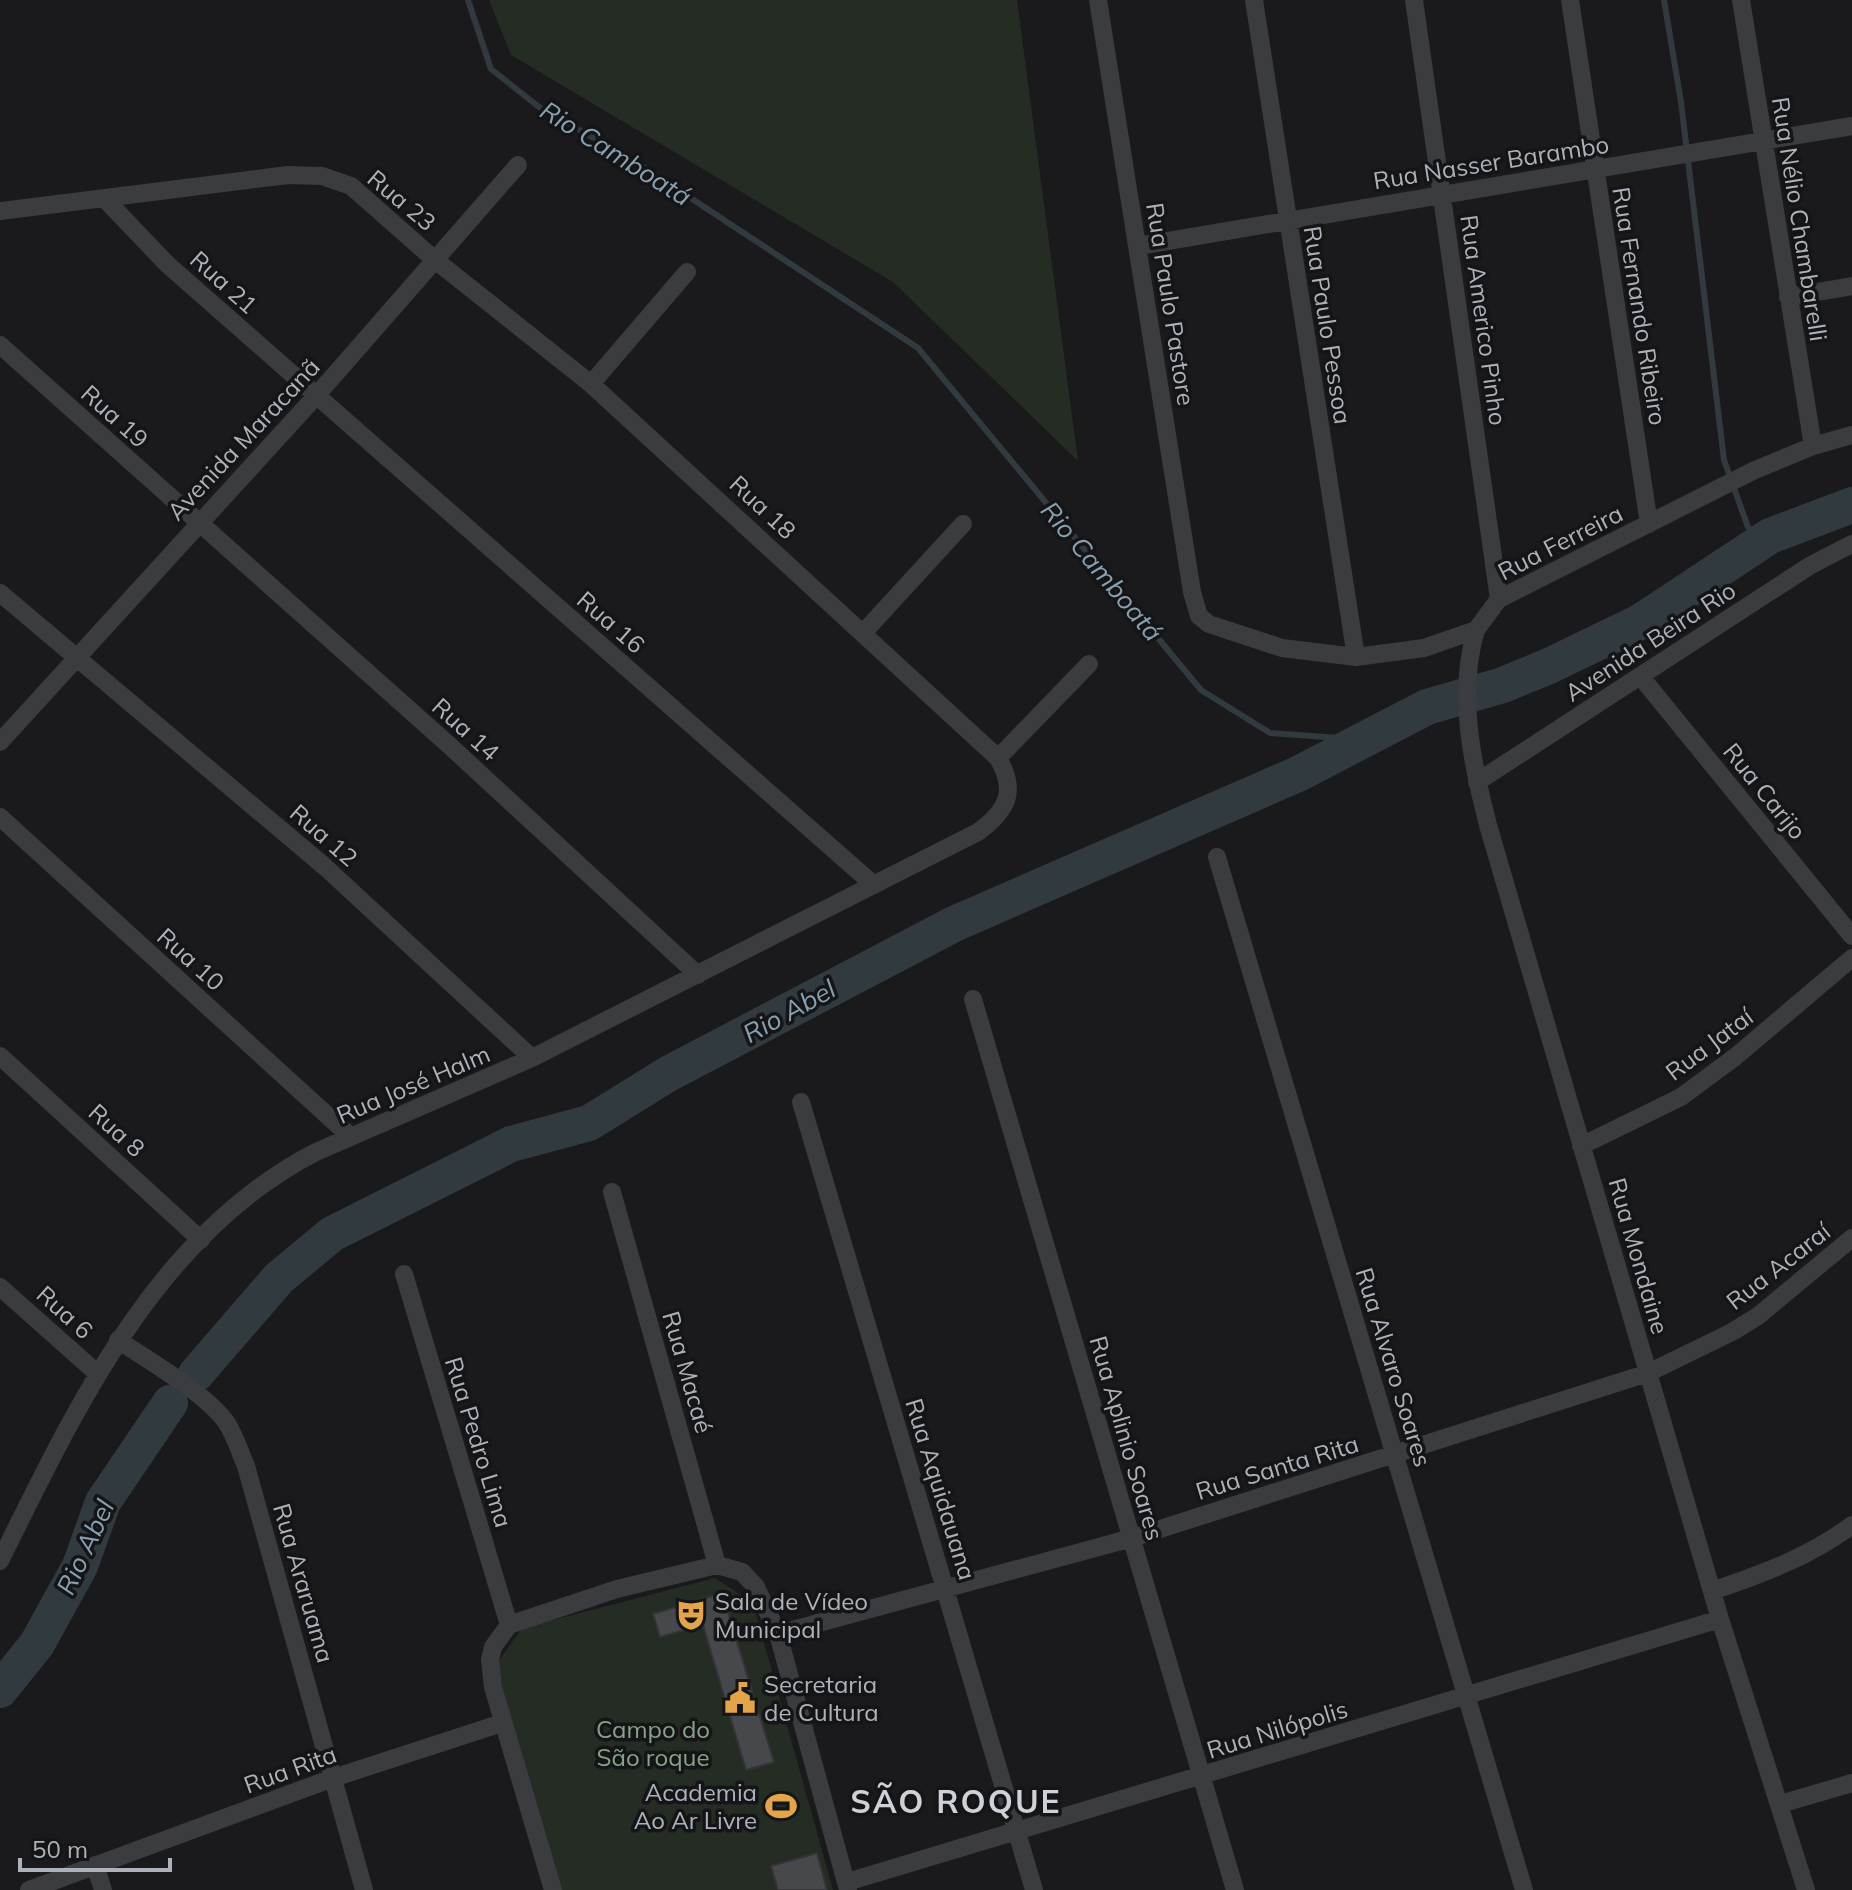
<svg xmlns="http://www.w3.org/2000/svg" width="1852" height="1890" viewBox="0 0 1852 1890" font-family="Mulish,sans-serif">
	<rect width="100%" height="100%" fill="#1a1a1c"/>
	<!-- green -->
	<path fill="#242c24" d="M489,0H1017L1078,461L893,282L511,55Z
		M715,1578L753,1603L833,1890H555L508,1716L498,1662L522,1628Z"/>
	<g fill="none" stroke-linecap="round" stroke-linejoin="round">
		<!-- stream -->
		<path stroke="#313a3f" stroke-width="6" d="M468,0L491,69L539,107L636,162L918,348L1201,690L1270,733L1340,738L1427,707
			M1664,0L1681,102L1724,460L1749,530L1811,521"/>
		<!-- river -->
		<path stroke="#313a3f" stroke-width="36" d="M196,1374L279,1278L332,1234L511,1144L589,1123L668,1074L954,924L1298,774L1427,707L1503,685L1549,666L1640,622L1770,536L1852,505
			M0,1690L37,1644L80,1566L103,1502L170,1403"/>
	</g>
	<!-- building -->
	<path fill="#47484c" stroke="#343438" stroke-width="2" d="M722,1593L774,1762L746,1770L703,1625L660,1637L653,1614Z
		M817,1853L827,1890H778L771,1866Z"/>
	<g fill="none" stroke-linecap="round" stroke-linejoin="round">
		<!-- minor -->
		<path stroke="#3b3c40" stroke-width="18" d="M1098,0L1192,592L1199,616L1209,624L1282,648L1356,657L1424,648L1476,630L1499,599L1755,470L1813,446L1852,435
			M1254,0L1356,657
			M1414,0L1499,599
			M1570,0L1649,524
			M1741,0L1813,446
			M104,198L167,264L874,885
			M0,211L288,175L322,176L351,186L435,260L591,384L998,758C1017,791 1008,810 978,832L532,1058L316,1152C156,1234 76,1408 0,1561
			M1138,246L1852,126
			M1788,297L1852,286
			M0,345L450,746L698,975
			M591,384L687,272
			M0,593L324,866L532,1058
			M1476,630C1457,693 1472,763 1488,825L1720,1619L1806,1890
			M863,633L963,524
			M1641,677L1852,936
			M0,742L316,396L518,165
			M998,758L1089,664
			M1477,782L1811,565L1852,544
			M0,817L351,1137
			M1217,857L1524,1890
			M973,999L1235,1890
			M0,1056L201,1240
			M801,1102L1034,1890
			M1581,1146L1681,1097L1735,1057L1852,958
			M612,1192L717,1565
			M404,1274L509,1625
			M0,1287L98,1374
			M118,1340C148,1360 210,1396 228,1425C236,1438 240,1453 246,1466L364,1890
			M1712,1591C1762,1574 1809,1557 1852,1525
			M778,1634L1132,1538L1648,1373L1732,1332L1758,1316L1852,1238
			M1780,1804L1852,1783
			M95,1865L103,1890
			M847,1882L1720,1619
			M29,1890L333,1778L502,1723
			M553,1890L493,1687L490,1660L493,1647L509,1625L617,1589L717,1565L742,1572L756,1587L778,1634L848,1890"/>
	</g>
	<!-- icons -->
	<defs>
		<symbol id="theatre-bare" viewBox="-9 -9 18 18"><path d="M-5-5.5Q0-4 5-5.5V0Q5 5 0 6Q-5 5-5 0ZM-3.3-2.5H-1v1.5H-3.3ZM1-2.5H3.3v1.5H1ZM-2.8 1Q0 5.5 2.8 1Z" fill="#e4a54a" stroke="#151517" stroke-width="2.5" paint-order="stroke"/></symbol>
		<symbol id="civic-bare" viewBox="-9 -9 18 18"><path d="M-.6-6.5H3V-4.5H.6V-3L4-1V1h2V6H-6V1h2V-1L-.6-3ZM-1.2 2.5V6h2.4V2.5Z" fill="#e4a54a" stroke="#151517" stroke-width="2.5" paint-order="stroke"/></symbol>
		<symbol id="stadium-bare" viewBox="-9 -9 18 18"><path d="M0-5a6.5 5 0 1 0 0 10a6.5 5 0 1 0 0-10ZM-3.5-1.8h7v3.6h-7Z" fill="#e4a54a" stroke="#151517" stroke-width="2.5" paint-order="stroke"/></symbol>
	</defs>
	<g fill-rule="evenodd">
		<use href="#theatre-bare" x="669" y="1593" width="44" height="44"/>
		<use href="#civic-bare" x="718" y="1676" width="44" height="44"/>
		<use href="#stadium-bare" x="759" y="1784" width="44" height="44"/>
	</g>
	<g text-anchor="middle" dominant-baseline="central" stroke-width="7" stroke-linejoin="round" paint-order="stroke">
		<!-- street labels -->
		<g font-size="24" fill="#adb2ba" stroke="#151517">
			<text transform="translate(1491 162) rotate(-9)">Rua Nasser Barambo</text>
			<text transform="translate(402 200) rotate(40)">Rua 23</text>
			<text transform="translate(1800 219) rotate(81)">Rua Nélio Chambarelli</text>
			<text transform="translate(224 282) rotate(42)">Rua 21</text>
			<text transform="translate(1171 304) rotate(81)">Rua Paulo Pastore</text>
			<text transform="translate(1640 306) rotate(81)">Rua Fernando Ribeiro</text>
			<text transform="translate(1484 320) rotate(82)">Rua Americo Pinho</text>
			<text transform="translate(1328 325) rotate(81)">Rua Paulo Pessoa</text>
			<text transform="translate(115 416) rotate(42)">Rua 19</text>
			<text transform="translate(243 439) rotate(-47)">Avenida Maracanã</text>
			<text transform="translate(763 507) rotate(43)">Rua 18</text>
			<text transform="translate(1560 542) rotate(-27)">Rua Ferreira</text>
			<text transform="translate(611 622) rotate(41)">Rua 16</text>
			<text transform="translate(1650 641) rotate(-33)">Avenida Beira Rio</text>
			<text transform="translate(466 729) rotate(42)">Rua 14</text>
			<text transform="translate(1765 791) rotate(51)">Rua Carijo</text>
			<text transform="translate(324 835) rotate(41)">Rua 12</text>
			<text transform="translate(191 959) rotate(42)">Rua 10</text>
			<text transform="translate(1709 1044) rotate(-37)">Rua Jataí</text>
			<text transform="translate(413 1084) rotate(-23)">Rua José Halm</text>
			<text transform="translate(117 1130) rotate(42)">Rua 8</text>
			<text transform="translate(1639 1256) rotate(74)">Rua Mondaine</text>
			<text transform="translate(1778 1266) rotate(-38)">Rua Acaraí</text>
			<text transform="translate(65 1312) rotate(42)">Rua 6</text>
			<text transform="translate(1394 1367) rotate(73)">Rua Alvaro Soares</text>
			<text transform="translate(688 1372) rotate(74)">Rua Macaé</text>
			<text transform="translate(1127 1438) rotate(74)">Rua Aplinio Soares</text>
			<text transform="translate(479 1442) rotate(73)">Rua Pedro Lima</text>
			<text transform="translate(1277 1467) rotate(-17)">Rua Santa Rita</text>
			<text transform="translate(941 1489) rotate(73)">Rua Aquidauana</text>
			<text transform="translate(304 1583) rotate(74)">Rua Araruama</text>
			<text transform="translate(1277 1729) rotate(-17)">Rua Nilópolis</text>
			<text transform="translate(290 1769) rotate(-20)">Rua Rita</text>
		</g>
		<!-- poi labels -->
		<g font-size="24" fill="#adb2ba" stroke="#151517" text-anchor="start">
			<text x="715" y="1601">Sala de Vídeo<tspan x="715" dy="28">Municipal</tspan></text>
			<text x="764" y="1684">Secretaria<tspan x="764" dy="28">de Cultura</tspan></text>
			<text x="757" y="1792" text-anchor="end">Academia<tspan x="757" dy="28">Ao Ar Livre</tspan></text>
		</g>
		<!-- park labels -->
		<g font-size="24" fill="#86a386" stroke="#151517">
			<text x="653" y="1729">Campo do<tspan x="653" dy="28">São roque</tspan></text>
		</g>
		<!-- water labels -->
		<g font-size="26" font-style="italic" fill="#88a1b2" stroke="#151517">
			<text transform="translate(616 153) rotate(32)">Rio Camboatá</text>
			<text transform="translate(1102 571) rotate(50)">Rio Camboatá</text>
			<text transform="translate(789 1011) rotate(-29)">Rio Abel</text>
			<text transform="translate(85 1547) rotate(-65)">Rio Abel</text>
		</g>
		<!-- district labels -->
		<g font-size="32" font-weight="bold" letter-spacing="2" fill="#ced1d7" stroke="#151517">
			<text x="956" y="1801">SÃO ROQUE</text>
		</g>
	</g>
	<!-- scale -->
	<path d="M20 1858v12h150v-12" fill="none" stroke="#adb2ba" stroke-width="4"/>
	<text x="32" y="1858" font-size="24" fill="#adb2ba" stroke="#151517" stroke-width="6" paint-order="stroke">50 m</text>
</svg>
